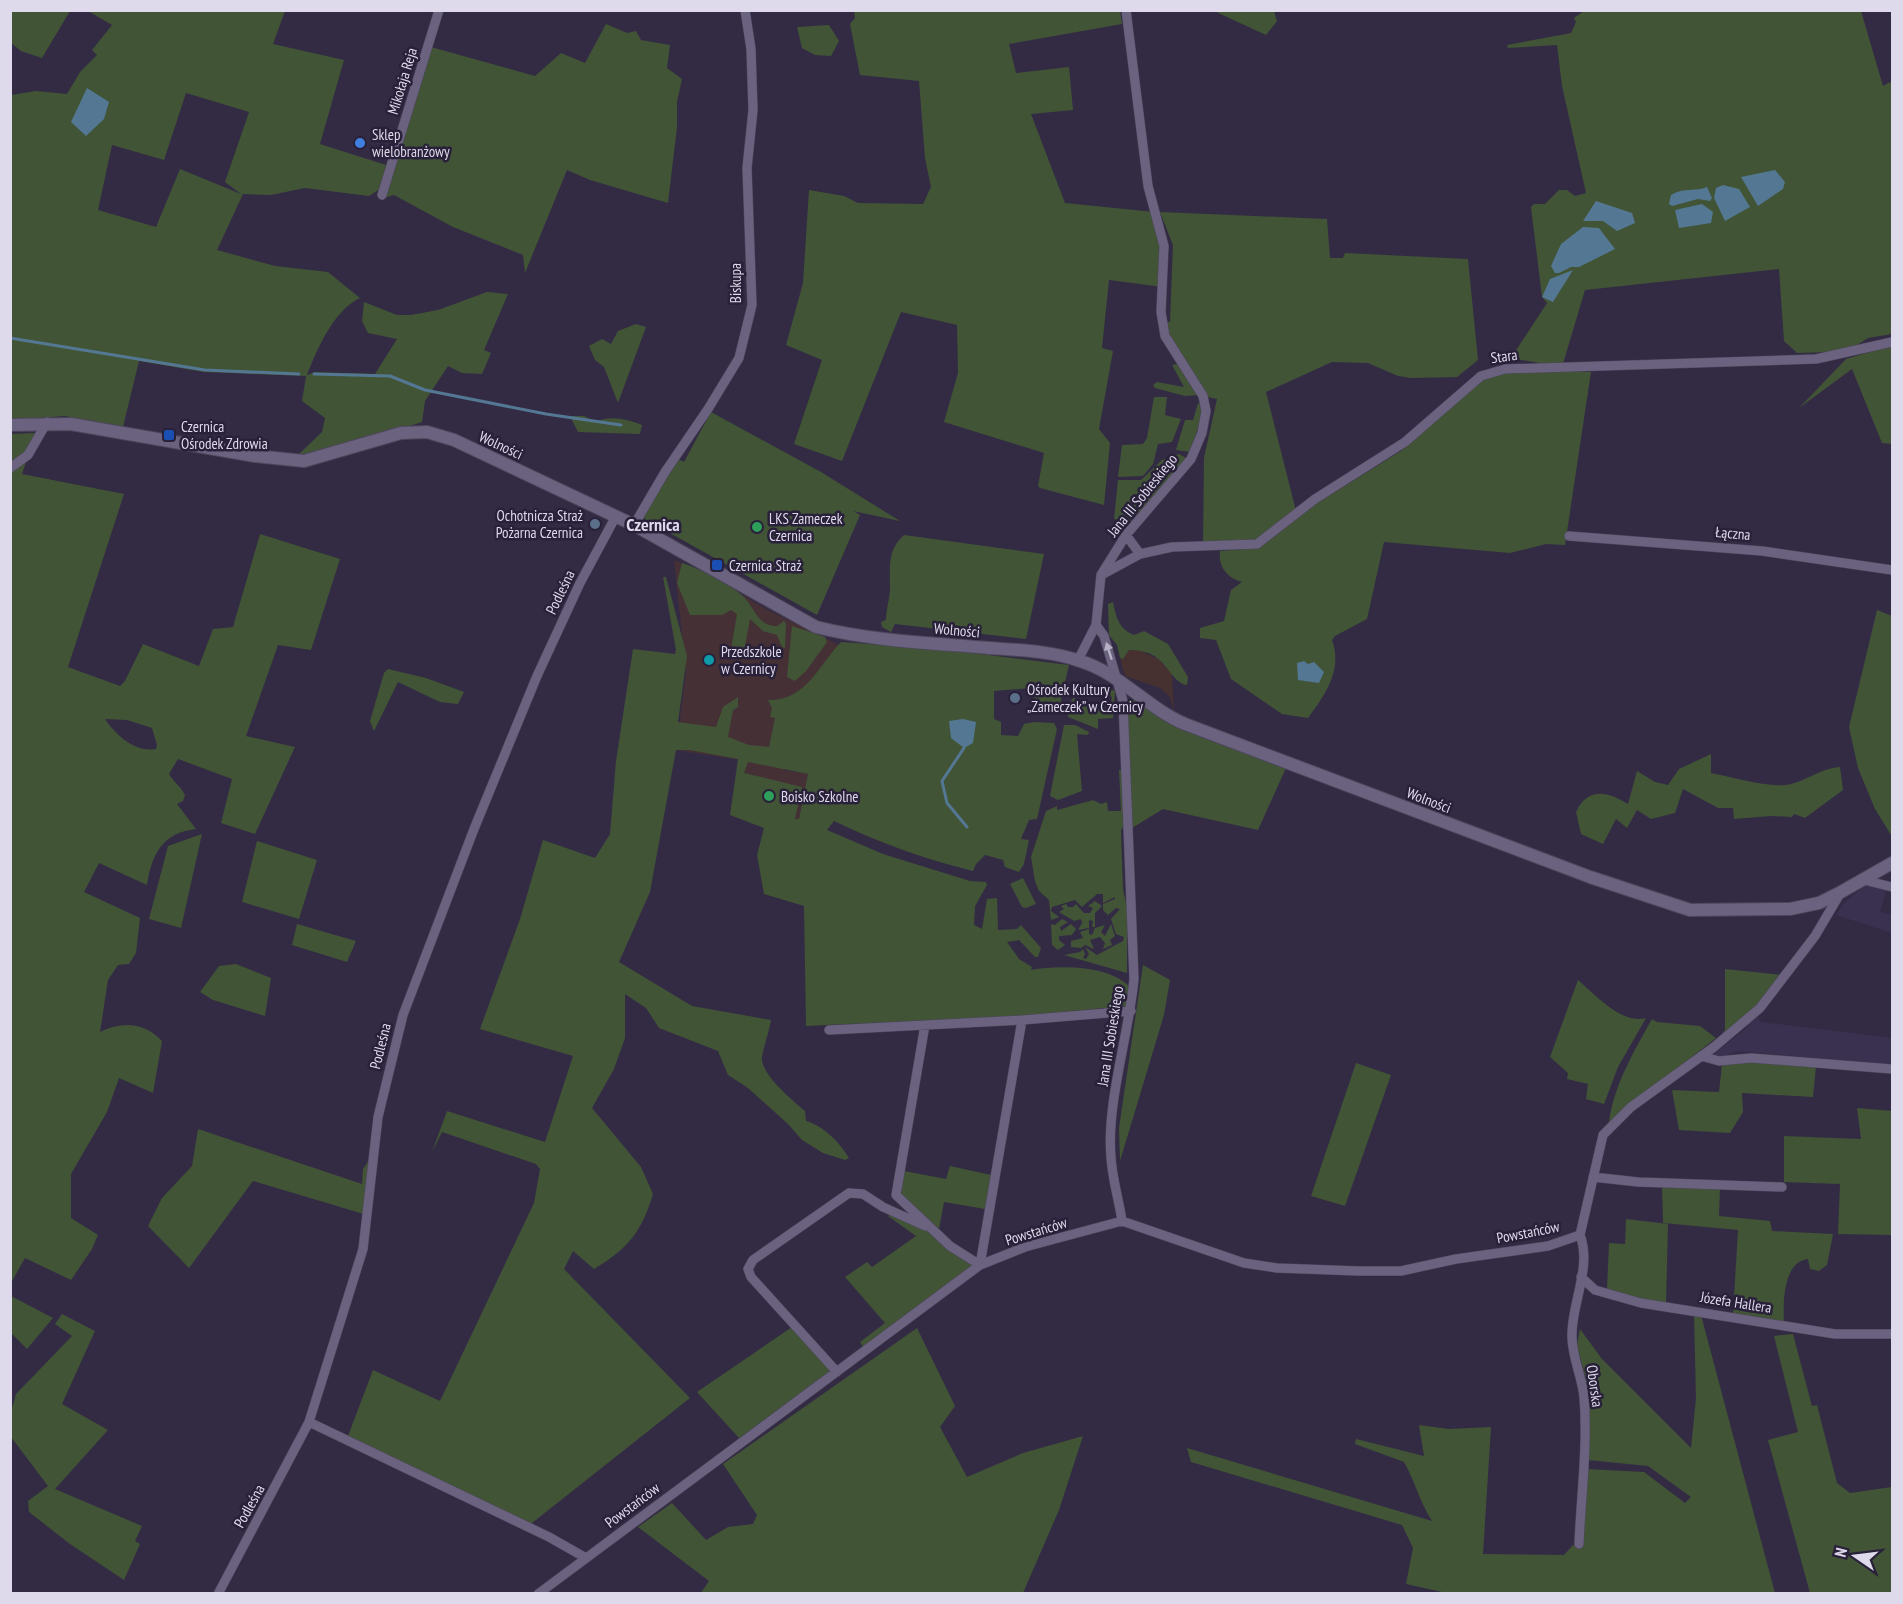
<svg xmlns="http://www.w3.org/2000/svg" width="1903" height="1604" viewBox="0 0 1903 1604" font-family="'PT Sans Narrow',sans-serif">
	<rect width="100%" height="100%" fill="#332b44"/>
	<!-- commercial -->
	<path fill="#463130" d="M1129,650L1141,651L1158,659L1172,674L1174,712L1170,697L1160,688L1125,676L1120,658L1123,659Z"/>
	<!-- built -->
	<path fill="#3a3050" d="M1867,884L1887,889L1880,912L1892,915V933L1836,915L1844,903Z
		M1757,1016L1761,1022L1892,1038V1065L1737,1051L1721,1059L1707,1058L1741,1033Z"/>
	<!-- education -->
	<path fill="#453135" d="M674,560L703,572L768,610L843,647L784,770L808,774L799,819L736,805L747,761L676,750L686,672Z"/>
	<!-- green -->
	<path fill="#415436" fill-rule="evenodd" d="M10,11L11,10L70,11L42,58L21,51L11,43Z
		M88,11H285L273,44L344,60L320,144L386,165L380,189L369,196L305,188L271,195L243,194L217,250L275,266L328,272L360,298C334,310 317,349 307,375L315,372L375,374L397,339L368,333L362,321L364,302L397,315H411L438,310L487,292L508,294L484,350L491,353L482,374L462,373L448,366L425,401L422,422L378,436L297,456L322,432L325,418L302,401L306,376L204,372L139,361L123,427L65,416L11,420V95L36,91L67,94L80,72L97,55L92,50L112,25ZM186,93L249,112L225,182L241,194L180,169L156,227L98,210L112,145L164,160Z
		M854,11H1120L1122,24L1009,44L1016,73L1069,67L1073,110L1031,114L1065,203L1154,212L1164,246L1163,287L1109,280L1102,348L1113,351L1099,429L1110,443L1104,505L1040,488L1038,486L1044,453L944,422L958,373L957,325L901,312L842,461L794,444L822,360L786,345L803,283L809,190L844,196L858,203L923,204L931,187L925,158L919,81L860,75L850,24L855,18Z
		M1214,11H1274L1277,21L1266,35Z
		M1584,11H1861L1883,86L1892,81V334L1868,338L1857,345L1831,352L1797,353L1784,341L1779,269L1585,290L1562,367L1511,358L1547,303L1542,297L1531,207L1534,204H1545L1559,190H1567L1575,196L1586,193L1562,86L1557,45L1508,48L1507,45L1571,33L1576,22L1574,18Z
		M606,24L627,33L636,31L641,40L670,45L667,68L682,79L677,102V127L668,203L590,180L567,170L525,273L523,255L453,227L394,195L384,198L431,47L535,76L561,53L585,63Z
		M829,25L839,41L831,56L815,55L802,48L797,27Z
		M1160,212L1327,219L1330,258H1343L1345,253L1468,259L1478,360L1457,377L1411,378L1398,376L1368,363L1332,362L1266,392L1296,511L1256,541L1203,543L1204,458L1217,399L1208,397L1168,332L1166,322H1170L1173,245Z
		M636,324L646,327L618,403L604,367L595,360L589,346L602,339L611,344L618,331Z
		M1892,345V444L1882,443L1852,369L1799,408L1846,359Z
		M1178,364L1199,395L1185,396L1155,388L1153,385L1157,382L1184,387L1172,365Z
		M1514,369L1591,372L1565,545L1546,544L1510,553L1384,542L1367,619L1335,636L1332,640C1343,670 1325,695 1308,718L1282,714L1231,679L1216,640L1200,638V628L1224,621L1231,590L1242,582C1227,578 1218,567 1220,551L1257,548L1319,502L1401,451L1483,380L1503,373H1512Z
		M1154,397H1167L1165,415L1181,419L1172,442L1158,444L1153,464L1143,476L1118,477L1122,445L1143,444L1147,438Z
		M1198,403L1201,405L1202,416L1190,452L1176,450L1185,420H1193Z
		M711,412L821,472L900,521L853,511L860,515L817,615L643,518L678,459L684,462Z
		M570,416H584L596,422C611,415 626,419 642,425L640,434L578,432Z
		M36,433L22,474L124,494L68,667L120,686L125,681L143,644L199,666L213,629L233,627L260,534L340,559L311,650L278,645L246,736L295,747L255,834L221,823L232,779L178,759L169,774C174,783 181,786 185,795L183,801L177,804L196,829C162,833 152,854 147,885L99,863L84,892L140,918L136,953L129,964L118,965L108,980L100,1032C122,1021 144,1022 162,1041L153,1093L119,1078L107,1112L71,1174V1218L98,1235L92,1249L71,1280L25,1258L11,1283L10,434ZM105,719L127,720L152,728L157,745L156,749C135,753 115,734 105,719Z
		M1179,454L1186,458L1178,471L1130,522L1114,519L1118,480H1141L1162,460Z
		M904,535L1044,554L1026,639L895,624L891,632L882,627L881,622L886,620C886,609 890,598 890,587C890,567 887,550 904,535Z
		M682,563C697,567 733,586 744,597C755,608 757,626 777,626L784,621L786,624L785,648L782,647L777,635L763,631L750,619L743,657L730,655L737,614L731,610L722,615H690L677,583Z
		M663,577H666L687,656L678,722L716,727L723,707L738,697V707L733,710L728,737L749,745L769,747L775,718L770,717L772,708L768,700C806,701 818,666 841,642L941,649L1069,665L1058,713L1038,711L1032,688L994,691V719L1001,722V735L1018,736L1024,724L1034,722L1054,723L1057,729L1037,819L1029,820L1021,839L1029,840L1024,864L1019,872L1005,867L1003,860L985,855L976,864L973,871C924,859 880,843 834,821L827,830L883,854L970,881L986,882L987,885L975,906L974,925L982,929L987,899L997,898L998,930L1017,929L1021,925L1041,948L1038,957H1035L1019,940L1007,942L1019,959L1032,967L1031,970C1060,965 1107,965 1129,986L1127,1006L1018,1016L806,1026L804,906L764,894L757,855L764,828L730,815L738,759L690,750H676L650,892L619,962L692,1006L771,1020C769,1032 764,1045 762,1057C760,1074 793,1101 805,1111L806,1121C824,1126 840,1143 849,1158L845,1160L823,1153L802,1140L788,1124L748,1088L728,1075L718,1051L659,1028L646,1008L625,994V1038L614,1069L592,1108L641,1167L653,1194C642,1231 628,1249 594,1269L573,1251L564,1269L690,1398L532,1523L549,1537L348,1436L373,1370L440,1401L534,1203L540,1169L536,1164L442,1132L432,1152L447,1111L545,1142L573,1056L480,1029L520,919L543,840L595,858L610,834L616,761L633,649L675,654L676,650ZM748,762L808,774L799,819H795L802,787L744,773Z
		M1113,602C1116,617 1119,629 1134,635L1144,631L1168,644L1188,677L1187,685C1175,684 1168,666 1158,659C1151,652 1139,650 1129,650L1123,659L1120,658L1117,645L1109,635L1108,604Z
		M1877,610L1892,616L1891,835L1875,809L1858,768L1849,727Z
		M792,626L825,637L827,642L806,671L795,681L787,677Z
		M388,669L426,678L464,692L458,704L440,702L398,682L374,731L370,721L384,673Z
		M1107,688L1115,691L1113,718L1098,719V729L1068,717L1069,704L1074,697L1079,705L1110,708L1112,698Z
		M1134,697L1286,768L1258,830L1163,809L1132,828L1125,702Z
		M1064,725H1075L1089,732L1088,735L1077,734L1082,791L1058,800L1050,796Z
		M1711,754V773C1732,777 1771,789 1791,784C1810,779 1819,769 1840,767L1843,790L1805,818L1794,814L1792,817L1771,816L1734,819L1733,808H1718L1683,789L1675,813L1651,819L1637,810L1627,828L1616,819L1603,844L1581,834L1576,812C1588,786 1609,792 1628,804L1637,771L1655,782L1668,785L1679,769Z
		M1124,769L1125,825L1121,830L1123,889L1127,908V973L1064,955L1080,952L1083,949L1085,954L1083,958L1086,959L1089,954L1085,947L1097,955L1123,941L1124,937L1116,934L1111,919L1120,909L1116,908L1108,915L1103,910V904L1115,899V897L1103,903V894H1097L1082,907L1075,900L1052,907L1051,911L1059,917L1051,920L1049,900L1039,891L1035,881L1031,857L1046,811L1057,806V810L1093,800L1101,804L1107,802L1108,811H1121L1119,770Z
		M202,834L181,928L149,919L168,846Z
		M257,841L317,860L299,919L242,902Z
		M1023,878L1036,904L1026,908L1022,907L1010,884Z
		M1095,901L1102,906L1095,913V927H1092L1093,921L1089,920V928L1078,930L1082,923L1081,919L1074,921L1059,912L1064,909L1061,906L1066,904L1068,907H1073L1076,904L1084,913H1090L1093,908L1088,906Z
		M1062,919L1068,922L1060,927L1061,931L1071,924L1076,929L1072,935L1059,936V940L1065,945L1058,950L1052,945L1051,924L1055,925Z
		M297,924L356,941L347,962L292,945Z
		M1111,924L1115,936L1110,940L1112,945L1103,949L1105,943L1100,937L1090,940L1094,949L1085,945L1081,948L1071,947V941L1083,938L1080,932L1089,929V934L1092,935L1095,928L1105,925L1101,932L1105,936Z
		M236,964L271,978L265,1016L213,1000L200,992L219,966Z
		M1143,965L1170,980L1164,1015L1120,1161L1119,1128Z
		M1725,969L1782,975L1757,1006L1719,1039L1725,1030Z
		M1578,980C1595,995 1623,1025 1646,1018L1618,1067L1604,1104L1586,1099L1588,1084L1567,1079L1568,1073L1550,1057Z
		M1652,1019L1657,1022L1700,1026L1716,1038L1609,1122C1614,1085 1634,1051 1652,1019Z
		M1750,1060L1816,1066L1813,1097L1742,1093L1743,1112L1730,1133L1679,1130L1672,1090L1719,1092L1722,1064Z
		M1356,1063L1391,1075L1345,1206L1311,1196Z
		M1857,1108L1892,1111V1235L1838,1234L1840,1184L1784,1182V1136L1861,1139Z
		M198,1129L362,1184L363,1169L369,1160L367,1215L253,1181L189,1268L148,1226L162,1198L192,1166Z
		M950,1166L991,1175L985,1209L944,1202L939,1229L901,1195L904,1171L946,1179Z
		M1662,1185L1720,1187L1719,1216L1770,1221L1772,1231L1833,1234L1827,1265L1819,1271L1810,1269L1808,1259C1783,1262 1783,1302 1784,1321L1733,1314L1738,1230L1663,1223Z
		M891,1214L929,1231L974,1266L864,1348L860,1342L885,1323L845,1277L867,1262L872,1267L916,1236L888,1216Z
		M1626,1219L1668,1224L1666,1304L1607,1290L1609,1243L1625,1244Z
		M11,1296L53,1318L27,1349L11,1333Z
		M62,1314L95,1331L62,1404L108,1430L55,1489L142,1526L135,1541L140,1544L124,1580L70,1544L29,1512L28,1501L48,1486L11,1437V1412L16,1394L72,1336L55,1324Z
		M1694,1314L1701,1315L1775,1593L1451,1594L1406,1584L1413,1548L1402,1525L1191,1462L1187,1448L1432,1521C1420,1503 1415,1481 1404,1462L1355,1444L1356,1439L1424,1456L1419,1425L1449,1429L1491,1427L1483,1554L1564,1555L1573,1545H1581L1586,1469L1644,1472L1685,1503L1691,1497L1648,1466L1588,1460L1589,1392L1577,1345L1580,1329L1602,1359L1691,1448L1696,1398Z
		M792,1327L833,1371L739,1438L697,1392Z
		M917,1328L955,1406L940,1427L967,1477L1023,1453L1083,1436L1059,1510L1023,1593H701L709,1581L638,1527L672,1503L706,1540L728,1527L753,1524L757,1515L723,1464Z
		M1793,1334L1812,1406L1817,1405L1837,1483L1850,1493L1892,1487V1593H1810L1768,1440L1798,1432L1774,1336Z"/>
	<!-- water -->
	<path fill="#547794" d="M87,88L109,102L104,119L86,136L71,122Z
		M1775,170L1785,182L1783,189L1758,206L1741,177Z
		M1723,185L1739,189L1750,207L1725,221L1714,198L1716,188Z
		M1707,187L1712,198L1710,201L1698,199L1672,206L1669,204L1671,195C1684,187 1696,192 1707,187Z
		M1596,201L1632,213L1635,223L1617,231L1603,221H1583Z
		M1702,204L1713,212L1711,223L1679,228L1675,210Z
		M1583,227L1599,228L1615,249L1579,267H1571L1559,273H1555L1551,266L1561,244Z
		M1573,270L1553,302L1542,297L1550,279Z
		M1304,661L1308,664L1314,662L1324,672L1319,683L1298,680L1297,663Z
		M963,719L976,722L973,743L964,748L951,738L949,721Z"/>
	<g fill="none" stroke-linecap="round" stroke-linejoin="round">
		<!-- stream -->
		<path stroke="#547794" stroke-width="3" d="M10,338L205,370L299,374
			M314,374L390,376L425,390L546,414L621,425
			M964,748L942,781L947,803L967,827"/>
		<defs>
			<path id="minor" d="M382,195L439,10
				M10,468L28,455L47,422
				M634,525L665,472L708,409L739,358L752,305L747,168L753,110L751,49L745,10
				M1126,535L1140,554L1172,547L1257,544L1315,499L1405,442L1481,376L1505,369L1816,359L1892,342
				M1569,536L1762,551L1892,570
				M1103,574L1140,554
				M1078,660L1096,625
				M1864,880L1892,887
				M925,1025L896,1195L950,1246L980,1265L1022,1020
				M829,1030L1022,1020L1131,1011
				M1701,1056L1719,1061L1751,1058L1892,1069
				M1593,1177L1638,1182L1782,1187
				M1122,1221C1119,1200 1112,1178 1111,1157C1106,1105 1129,1034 1134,979L1123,701L1104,636L1096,625L1101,575L1126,535L1191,459L1202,433L1206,411L1203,396L1165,336L1161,312L1164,246L1148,186L1126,10
				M1580,1235L1603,1135L1631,1107L1714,1047L1760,1008L1815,936L1841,892
				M1581,1277L1595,1290L1641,1303L1835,1334H1892
				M837,1372L751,1277L748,1269L753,1260L849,1193L863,1194L883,1207L925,1226
				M309,1422L549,1537L586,1558
				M1579,1544C1581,1496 1588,1445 1584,1397C1582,1376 1571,1355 1572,1334C1572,1303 1592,1266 1580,1235
				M218,1594L309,1422L363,1249L378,1117L403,1015L474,829L537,676L580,583L616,516
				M538,1594L980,1265L1025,1247L1122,1221L1244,1263L1277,1268L1358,1271H1401L1456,1259L1548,1246L1580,1235"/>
			<path id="tertiary" d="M10,425L71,424L255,456L304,461L401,433L427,432L454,440L634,525L816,627C872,641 932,643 989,648C1019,650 1051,651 1080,661C1120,673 1147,708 1185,724L1590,877L1690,910L1790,909L1819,903L1841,892L1892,863"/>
		</defs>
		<!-- minor casing -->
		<use href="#minor" stroke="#4e475c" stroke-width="10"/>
		<!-- tertiary casing -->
		<use href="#tertiary" stroke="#4e475c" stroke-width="14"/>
		<!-- minor -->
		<use href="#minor" stroke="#6a627f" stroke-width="9"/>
		<!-- tertiary -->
		<use href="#tertiary" stroke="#6a627f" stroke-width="12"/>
	</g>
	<!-- one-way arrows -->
	<defs><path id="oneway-solid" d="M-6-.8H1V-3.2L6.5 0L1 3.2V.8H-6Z" transform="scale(1.5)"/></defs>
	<use fill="#b6b0c5" href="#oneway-solid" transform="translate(1109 651) rotate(-108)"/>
	<!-- markers -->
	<circle fill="#3f7fe0" stroke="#29213a" stroke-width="2" cx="360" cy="143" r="6"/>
	<g fill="#1a4fb4" stroke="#29213a" stroke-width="2">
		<rect x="163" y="429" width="12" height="12" rx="3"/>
		<rect x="711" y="559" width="12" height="12" rx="3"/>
	</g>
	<g fill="#5c6f8a" stroke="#29213a" stroke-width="2">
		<circle cx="595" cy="524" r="6"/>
		<circle cx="1015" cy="698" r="6"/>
	</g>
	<g fill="#2e9e5b" stroke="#29213a" stroke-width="2">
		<circle cx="757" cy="527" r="6"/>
		<circle cx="769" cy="796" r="6"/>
	</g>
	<circle fill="#0f9aa8" stroke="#29213a" stroke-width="2" cx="709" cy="660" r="6"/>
	<g text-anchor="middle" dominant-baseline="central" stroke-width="5" stroke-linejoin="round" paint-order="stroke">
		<!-- street labels -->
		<g font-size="15" fill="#dfdaeb" stroke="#29213a">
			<text transform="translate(402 81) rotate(-73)">Mikołaja Reja</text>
			<text transform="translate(735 283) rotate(-90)">Biskupa</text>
			<text transform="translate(1504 356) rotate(-8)">Stara</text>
			<text transform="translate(501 445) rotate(25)">Wolności</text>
			<text transform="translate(1142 495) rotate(-51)">Jana III Sobieskiego</text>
			<text transform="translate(1733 533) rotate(5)">Łączna</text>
			<text transform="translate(560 592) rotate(-64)">Podleśna</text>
			<text transform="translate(957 630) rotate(5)">Wolności</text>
			<text transform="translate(1429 800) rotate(21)">Wolności</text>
			<text transform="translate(1110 1036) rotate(-81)">Jana III Sobieskiego</text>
			<text transform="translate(380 1046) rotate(-76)">Podleśna</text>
			<text transform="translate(1036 1231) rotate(-17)">Powstańców</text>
			<text transform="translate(1528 1232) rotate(-11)">Powstańców</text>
			<text transform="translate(1736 1302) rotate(9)">Józefa Hallera</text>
			<text transform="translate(1595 1386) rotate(82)">Oborska</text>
			<text transform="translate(632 1505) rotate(-37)">Powstańców</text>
			<text transform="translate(249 1506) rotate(-61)">Podleśna</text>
		</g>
		<!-- poi labels -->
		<g font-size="15" fill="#dfdaeb" stroke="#29213a" text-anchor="start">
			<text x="372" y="134">Sklep<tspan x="372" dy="17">wielobranżowy</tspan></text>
			<text x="181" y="426">Czernica<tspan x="181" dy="17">Ośrodek Zdrowia</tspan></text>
			<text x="583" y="515" text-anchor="end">Ochotnicza Straż<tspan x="583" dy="17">Pożarna Czernica</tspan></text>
			<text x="769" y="518">LKS Zameczek<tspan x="769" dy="17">Czernica</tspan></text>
			<text x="729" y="565">Czernica Straż</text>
			<text x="721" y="651">Przedszkole<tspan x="721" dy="17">w Czernicy</tspan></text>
			<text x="1027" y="689">Ośrodek Kultury<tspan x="1027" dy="17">„Zameczek” w Czernicy</tspan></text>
			<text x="781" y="796">Boisko Szkolne</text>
		</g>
		<!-- quarter labels -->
		<g font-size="18" font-weight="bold" fill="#dfdaeb" stroke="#29213a">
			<text x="653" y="524">Czernica</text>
		</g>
	</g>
	<!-- border -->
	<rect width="1903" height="1604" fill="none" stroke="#dfdaeb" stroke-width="24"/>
	<!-- north arrow -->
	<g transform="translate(1855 1556) rotate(284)" stroke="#29213a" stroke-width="4.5" paint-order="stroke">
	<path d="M0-4.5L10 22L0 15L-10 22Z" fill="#dfdaeb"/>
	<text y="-9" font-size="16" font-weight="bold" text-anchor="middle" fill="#dfdaeb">N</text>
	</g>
</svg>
